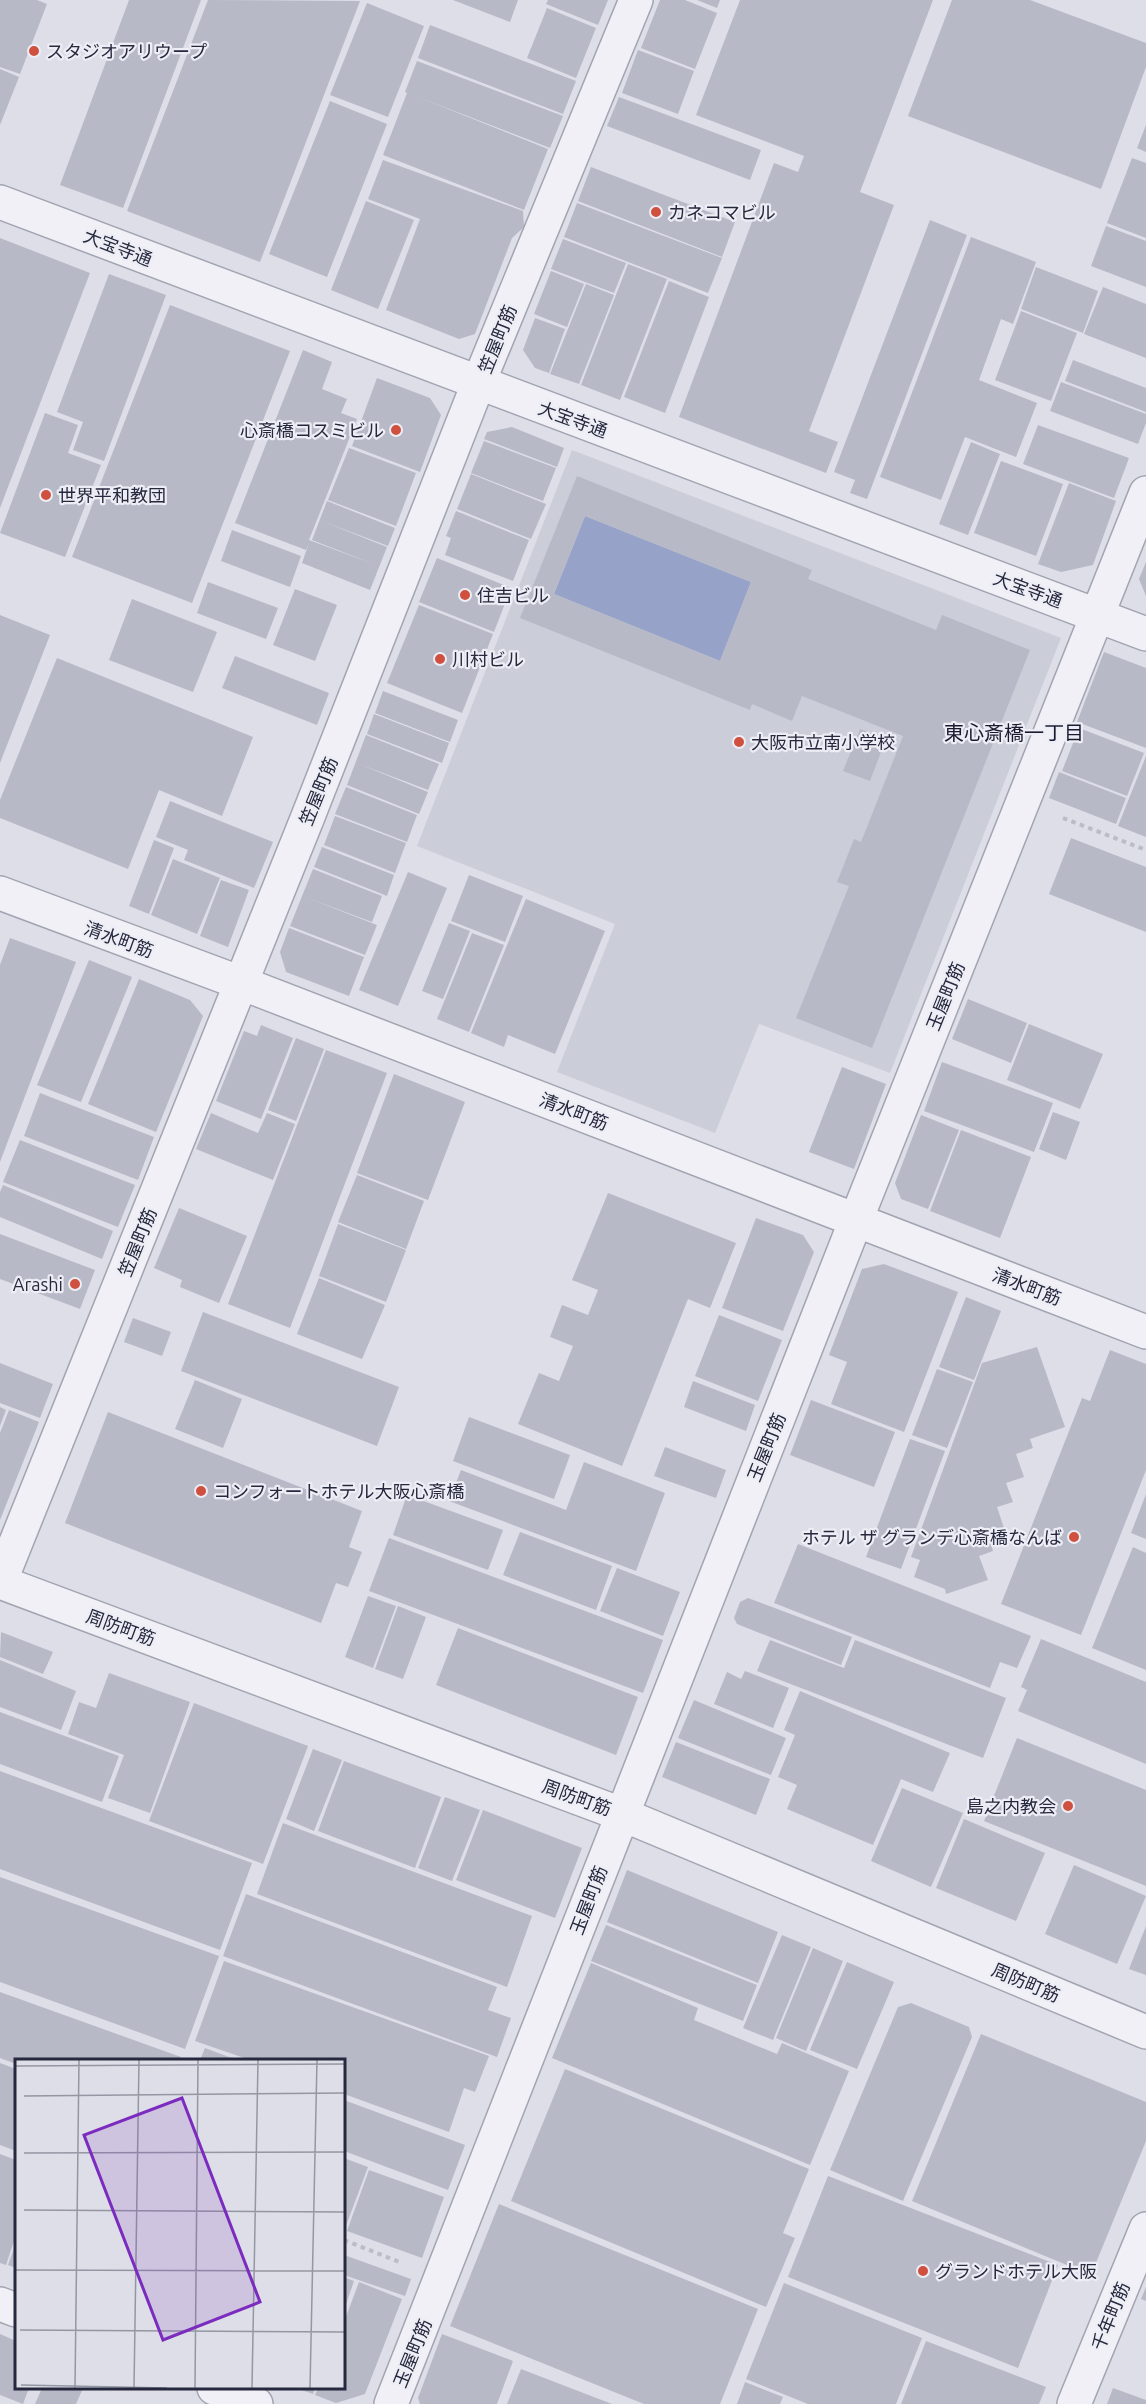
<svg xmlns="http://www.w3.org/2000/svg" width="1146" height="2404" viewBox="0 0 1146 2404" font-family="Ubuntu,'Noto Sans JP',sans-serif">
	<rect width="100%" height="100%" fill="#dddee7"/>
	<!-- built -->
	<path fill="#cbcdd9" d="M572,450L1061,638L890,1073L759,1024L715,1133L557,1072L615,924L417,846Z"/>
	<!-- water -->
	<path fill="#97a2c8" d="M585,516L751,582L720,661L554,594Z"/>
	<!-- building -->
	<path fill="#b7b9c7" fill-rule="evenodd" d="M0,0H37L47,4L20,74L0,67Z
		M129,0H201L123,208L60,185Z
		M208,0L360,1L260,262L127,211Z
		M453,0H518L510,22Z
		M548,0H608L598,25L546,4Z
		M660,0H685L717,13L695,69L641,48Z
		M697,0H720L717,8Z
		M740,0H933L860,192L894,205L809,431L838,442L826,473L679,417L774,163L798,172L804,156L696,115Z
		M952,0H1030L1146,43V67L1101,189L908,116Z
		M367,3L424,26L388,117L330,95Z
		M547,8L596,28L576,78L527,58Z
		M430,25L576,81L563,114L418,58Z
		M638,50L694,71L678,114L622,93Z
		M417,61L563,116L550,148L418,97L548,149L524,210L383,155L407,93L405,92Z
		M0,69L19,77L0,125Z
		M619,97L761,150L750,180L607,126Z
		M330,101L387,124L327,277L269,254Z
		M1146,125V152L1137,148Z
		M1132,158L1146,163V238L1107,223Z
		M383,160L523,211L524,227L512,238L475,334L459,339L386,310L420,219L368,199Z
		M591,167L735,222L722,257L578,201Z
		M366,201L414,220L378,309L331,290Z
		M577,203L722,258L708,293L564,237Z
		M930,220L967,235L867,499L850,493L855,480L834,472Z
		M1106,226L1146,241V287L1091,266Z
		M971,237L1036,262L1013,324L1001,319L979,380L1037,403L1016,457L965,437L941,500L880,477Z
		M0,238L90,273L0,508Z
		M563,239L626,263L614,293L551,269Z
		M628,264L667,279L620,400L581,385Z
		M1036,267L1098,291L1083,333L1021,309Z
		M551,271L584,284L567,327L534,314Z
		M109,274L166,295L104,461L73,450L83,422L57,412Z
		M669,281L709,297L665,413L624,397Z
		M586,284L614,295L579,384L550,374Z
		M1103,287L1146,304V358L1084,334Z
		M170,305L290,351L192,603L72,557Z
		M1021,311L1077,333L1051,401L995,380Z
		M535,318L565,329L549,373L535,368L523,350Z
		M303,350L332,362L322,389L347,399L341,413L357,419L309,540L376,565L312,540L327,501L395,528L388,546L322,521L387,547L370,590L302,563L309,543L306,550L235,523Z
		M1073,360L1146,388V412L1065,381Z
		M377,378L430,398L441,415L420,472L352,446Z
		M1061,382L1146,414V423L1138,444L1050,411Z
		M45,413L78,425L68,453L101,465L65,557L0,533Z
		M1038,425L1129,458L1114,498L1023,464Z
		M512,427L564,448L557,467L484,439L487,432Z
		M484,441L556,468L543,501L471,473Z
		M971,442L1000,454L968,535L939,524Z
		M349,448L416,473L396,526L328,500Z
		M1001,461L1063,484L1036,556L974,533Z
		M471,474L546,504L531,539L457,509Z
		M577,476L812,570L808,579L936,630L942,615L1030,650L872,1048L796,1018L849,886L837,882L854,839L861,842L903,736L802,696L792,721L752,704L750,710L520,618ZM585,516L751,582L720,661L554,594Z
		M1069,483L1116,501L1093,565L1061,572L1038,564Z
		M456,511L529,540L513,581L445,555L451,538L446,536Z
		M232,530L301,556L290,587L221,561Z
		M437,558L511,588L494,632L419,602Z
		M1146,562V596L1139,579Z
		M208,582L278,608L266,639L197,613Z
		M295,589L337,605L315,661L273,645Z
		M132,599L217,632L193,692L109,660Z
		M419,605L493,634L462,713L387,683Z
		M0,615L50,635L0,763Z
		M1104,652L1146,668V748L1077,722Z
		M235,656L329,693L317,725L222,688Z
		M57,658L253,737L222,816L159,790L128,869L0,818V800Z
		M383,691L458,720L450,742L375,713Z
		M374,714L449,743L442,763L367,734Z
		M1079,728L1144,753L1127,796L1062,771Z
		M860,729L886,739L870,781L843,771Z
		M366,735L439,764L428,790L359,764L428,792L419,814L347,785Z
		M1146,756V837L1118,826Z
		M1059,772L1126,798L1116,824L1049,798Z
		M346,787L417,815L407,842L335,814Z
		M170,801L273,842L254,888L184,860L188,850L156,837Z
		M335,816L406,843L395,873L324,845Z
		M1071,838L1146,867V932L1049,894Z
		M154,840L174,848L149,914L129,906Z
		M322,847L394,875L387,896L314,867Z
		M173,859L220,878L197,934L151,915Z
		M313,869L382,896L372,922L305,897L377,925L365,955L290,926Z
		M408,872L447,888L398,1006L359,990Z
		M469,875L523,896L505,942L451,921Z
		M221,880L249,890L228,947L200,936Z
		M526,899L605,931L555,1054L508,1035L504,1047L471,1033Z
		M449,923L470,931L443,999L422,991Z
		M289,928L364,957L349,996L286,972L280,952Z
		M472,933L504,945L469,1032L437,1019Z
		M10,938L76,962L0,1162V965Z
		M89,960L132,977L81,1102L37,1085Z
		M139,979L190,1000L203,1016L156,1132L88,1104Z
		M968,999L1027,1023L1011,1063L952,1039Z
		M1029,1024L1103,1054L1080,1109L1007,1080Z
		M261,1025L293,1038L261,1119L216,1101L244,1031L257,1036Z
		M296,1038L324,1049L296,1121L268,1110Z
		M326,1050L387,1073L290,1328L228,1304Z
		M942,1062L1053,1103L1034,1152L924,1111Z
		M842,1067L886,1084L854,1169L809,1152Z
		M394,1074L465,1102L428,1200L357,1173Z
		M40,1093L154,1137L138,1180L24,1136Z
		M1053,1112L1080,1122L1066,1160L1039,1149Z
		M211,1113L258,1133L267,1113L295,1124L273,1180L196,1149Z
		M921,1115L959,1130L928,1209L901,1199L895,1183Z
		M961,1130L1031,1157L1000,1238L930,1211Z
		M20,1140L135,1185L118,1227L3,1182Z
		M357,1175L424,1201L406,1249L338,1222Z
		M3,1185L113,1231L102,1259L0,1217V1192Z
		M608,1193L736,1243L710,1308L688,1299L622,1466L518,1424L539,1373L559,1381L573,1346L550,1337L562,1305L588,1315L598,1290L572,1280Z
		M179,1208L247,1236L219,1303L180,1287L182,1280L154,1268Z
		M756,1218L803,1235L814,1252L783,1331L722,1308Z
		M338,1224L406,1250L386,1302L319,1276Z
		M0,1234L95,1270L80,1309L0,1279Z
		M884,1264L958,1292L904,1432L831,1404L847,1362L829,1355L862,1269Z
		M319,1278L385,1305L362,1359L297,1334Z
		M966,1297L1001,1311L974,1380L939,1367Z
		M203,1312L399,1387L377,1446L181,1371Z
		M719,1315L782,1340L758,1401L695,1376Z
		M133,1318L171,1332L162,1356L124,1342Z
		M1037,1347L1065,1427L1030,1439L1033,1448L1016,1454L1024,1477L1006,1483L1013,1502L997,1507L1004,1528L988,1534L993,1551L979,1556L988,1580L946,1594L945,1589L914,1577L920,1560L911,1557L982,1363Z
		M1110,1350L1146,1364V1470L1081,1635L1001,1604L1082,1398L1090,1401Z
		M0,1363L53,1384L40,1418L0,1403Z
		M937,1369L973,1382L947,1448L912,1435Z
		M195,1380L242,1399L223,1448L175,1429Z
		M693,1381L755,1405L746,1431L684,1407Z
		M811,1400L895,1432L874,1487L790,1455Z
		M0,1407L6,1410L0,1426Z
		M9,1410L39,1422L0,1520V1433Z
		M108,1412L362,1511L349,1547L362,1552L348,1587L336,1583L321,1623L65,1523Z
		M469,1417L570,1455L554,1499L453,1461Z
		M910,1439L945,1451L901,1569L866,1557Z
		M665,1447L726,1470L716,1498L654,1476Z
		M584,1462L665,1493L636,1571L449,1501L461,1470L566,1510Z
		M1146,1494V1539L1131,1533Z
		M407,1495L503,1530L488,1570L393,1535Z
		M520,1532L612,1566L596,1610L503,1575Z
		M389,1538L663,1640L643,1693L369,1591Z
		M798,1544L1031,1636L1017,1668L1000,1662L990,1688L774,1603Z
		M1133,1547L1146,1553V1670L1092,1648Z
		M617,1568L680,1592L663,1636L600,1611Z
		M368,1596L396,1606L373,1668L345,1657Z
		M748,1598L852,1637L841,1665L737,1624L734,1618L740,1602Z
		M398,1606L426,1617L403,1679L375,1669Z
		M458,1628L638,1697L616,1755L436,1685Z
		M1,1632L53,1652L43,1674L0,1657Z
		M1041,1639L1146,1682V1764L1018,1711L1027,1690L1021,1687Z
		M770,1640L844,1668L855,1640L1006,1698L983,1758L757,1671Z
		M0,1660L76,1691L61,1730L0,1707Z
		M745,1671L789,1688L773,1728L714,1704L727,1672L741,1679Z
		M109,1673L190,1702L150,1813L108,1798L124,1755L68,1734L79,1702L96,1708Z
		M800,1691L950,1753L933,1792L901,1779L873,1845L787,1809L797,1785L778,1777L795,1735L784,1730Z
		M694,1700L786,1738L771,1775L678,1738Z
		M194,1703L308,1746L263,1864L149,1821Z
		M0,1712L119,1756L102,1802L0,1764Z
		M1017,1738L1146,1790V1886L984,1821Z
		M676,1742L770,1779L756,1815L662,1777Z
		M313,1749L342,1760L314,1831L286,1819Z
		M344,1761L441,1797L415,1868L318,1831Z
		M0,1771L252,1863L220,1950L0,1869Z
		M902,1788L963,1813L931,1887L871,1861Z
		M445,1797L480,1810L452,1881L418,1868Z
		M483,1810L582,1848L555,1918L456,1880Z
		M964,1819L1045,1853L1016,1921L936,1888Z
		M283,1823L532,1916L507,1987L257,1894Z
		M1074,1865L1146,1896L1117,1964L1045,1934Z
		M627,1870L778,1932L758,1983L607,1922Z
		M0,1877L219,1956L185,2049L0,1982Z
		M246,1894L497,1987L488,2010L511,2018L497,2057L223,1956Z
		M606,1925L757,1985L743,2021L591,1961Z
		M1146,1926V1975L1129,1969Z
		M782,1935L811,1947L773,2040L743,2028Z
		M813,1948L843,1961L806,2051L776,2038Z
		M224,1961L489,2056L475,2092L464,2088L449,2132L344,2094V2060H250L195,2041Z
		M847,1962L894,1982L857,2069L810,2050Z
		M591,1963L698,2008L694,2020L777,2054L782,2043L849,2071L810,2165L552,2058Z
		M0,1992L181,2057L179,2060H16V2064L0,2058Z
		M911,2003L969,2027L972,2037L903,2201L830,2170L898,2007Z
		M981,2034L1146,2102V2141L1091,2275L912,2201Z
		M205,2048L237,2060H200Z
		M0,2063L16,2069V2151L0,2145Z
		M565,2069L809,2169L783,2233L795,2238L766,2307L511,2201Z
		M344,2100L465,2145L448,2190L344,2151Z
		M0,2154L16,2160V2235L6,2265L0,2263Z
		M344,2158L368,2167L344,2231Z
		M369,2170L444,2197L422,2258L347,2231Z
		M828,2176L1058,2265L1018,2368L788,2277Z
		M499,2204L758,2309L720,2404H644L450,2326Z
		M16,2243V2268L8,2265Z
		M344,2255L411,2279L405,2296L344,2275Z
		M344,2277L354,2281L344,2310Z
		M359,2282L402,2299L365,2394L336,2403L315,2395L318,2388H344V2322Z
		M784,2283L922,2338L896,2404H808L746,2379Z
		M1146,2287V2301L1141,2299Z
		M0,2334L16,2341V2388H29L23,2404L0,2395Z
		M442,2334L513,2361L497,2404H420L418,2398Z
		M926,2341L1046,2387L1039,2404H901Z
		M521,2369L612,2404H507Z
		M745,2382L783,2397L780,2404H737Z
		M42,2388H83L76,2404H35Z
		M296,2388H315L313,2394Z
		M1113,2388L1146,2400V2404H1107Z"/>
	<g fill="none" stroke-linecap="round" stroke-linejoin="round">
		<defs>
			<path id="street" d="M0,202L1146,634
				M0,893L241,983L1146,1332
				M0,1582L307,819L478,384L636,0
				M0,1582L621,1814L1146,2032
				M0,2304L16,2310
				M214,2388L256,2404
				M391,2404L856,1220L1146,493
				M1074,2404L1146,2229"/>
		</defs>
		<!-- street casing -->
		<use href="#street" stroke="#a2a4b1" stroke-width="36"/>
		<!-- path -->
		<path stroke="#bbbcc6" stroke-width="4" stroke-dasharray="4.5 4.5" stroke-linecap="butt" d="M1063,818L1146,850
			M344,2240L402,2263"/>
		<!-- street -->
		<use href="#street" stroke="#f0f0f6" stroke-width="33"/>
	</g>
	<!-- markers -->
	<g fill="#d0503f" stroke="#edeef5" stroke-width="2">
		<circle cx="34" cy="51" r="6"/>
		<circle cx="656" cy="212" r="6"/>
		<circle cx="396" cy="430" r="6"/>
		<circle cx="46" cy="495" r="6"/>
		<circle cx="465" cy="595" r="6"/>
		<circle cx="440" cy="659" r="6"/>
		<circle cx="739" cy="742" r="6"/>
		<circle cx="75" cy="1284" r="6"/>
		<circle cx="201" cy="1491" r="6"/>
		<circle cx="1074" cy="1537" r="6"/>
		<circle cx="1068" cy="1806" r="6"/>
		<circle cx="923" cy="2271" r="6"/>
	</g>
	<g text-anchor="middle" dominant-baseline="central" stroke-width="4.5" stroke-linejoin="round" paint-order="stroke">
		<!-- poi labels -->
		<g font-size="18" fill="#26293e" stroke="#edeef5" text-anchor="start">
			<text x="46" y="51">スタジオアリウープ</text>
			<text x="668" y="212">カネコマビル</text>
			<text x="384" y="430" text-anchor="end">心斎橋コスミビル</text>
			<text x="58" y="495">世界平和教団</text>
			<text x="477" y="595">住吉ビル</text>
			<text x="452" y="659">川村ビル</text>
			<text x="751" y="742">大阪市立南小学校</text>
			<text x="63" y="1284" text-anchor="end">Arashi</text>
			<text x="213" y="1491">コンフォートホテル大阪心斎橋</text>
			<text x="1062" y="1537" text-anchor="end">ホテル ザ グランデ心斎橋なんば</text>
			<text x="1056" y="1806" text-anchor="end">島之内教会</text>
			<text x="935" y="2271">グランドホテル大阪</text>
		</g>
		<!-- street labels -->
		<g font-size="18" fill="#26293e" stroke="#edeef5">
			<text transform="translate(118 247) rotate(21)">大宝寺通</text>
			<text transform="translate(497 339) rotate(-68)">笠屋町筋</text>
			<text transform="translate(573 419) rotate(20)">大宝寺通</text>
			<text transform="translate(1028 589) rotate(20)">大宝寺通</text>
			<text transform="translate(318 791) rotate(-68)">笠屋町筋</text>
			<text transform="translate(119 939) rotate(20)">清水町筋</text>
			<text transform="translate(945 996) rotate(-68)">玉屋町筋</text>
			<text transform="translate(574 1111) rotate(21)">清水町筋</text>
			<text transform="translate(137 1242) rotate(-68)">笠屋町筋</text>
			<text transform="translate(1027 1286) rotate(21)">清水町筋</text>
			<text transform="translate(766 1447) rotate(-68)">玉屋町筋</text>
			<text transform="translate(121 1627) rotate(20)">周防町筋</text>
			<text transform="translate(577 1797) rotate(20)">周防町筋</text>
			<text transform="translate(588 1900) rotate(-69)">玉屋町筋</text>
			<text transform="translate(1026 1982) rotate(23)">周防町筋</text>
			<text transform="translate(1110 2316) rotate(-68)">千年町筋</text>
			<text transform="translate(412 2353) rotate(-68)">玉屋町筋</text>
		</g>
		<!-- neighbourhood labels -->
		<g font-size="20" fill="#191a2f" stroke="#edeef5">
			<text x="1014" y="732">東心斎橋一丁目</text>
		</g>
	</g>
	<!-- overview -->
	<g transform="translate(15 2059)">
		<rect width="330" height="330" fill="#dddee7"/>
		<path fill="none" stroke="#9496a3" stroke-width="1.5" d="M0,7L330,5M9,37L330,34M9,94L330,93M9,151L330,153M0,211L330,212M5,271L330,273M6,326L152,329M60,329L64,1M119,329L124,1M180,329L183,1M237,329L243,1M295,329L302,1"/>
		<path fill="#7b2cbf" fill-opacity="0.15" stroke="#7b2cbf" stroke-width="3" d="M167,39L245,243L148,281L69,76Z"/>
		<rect width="330" height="330" fill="none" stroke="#26293e" stroke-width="3"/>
	</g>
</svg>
